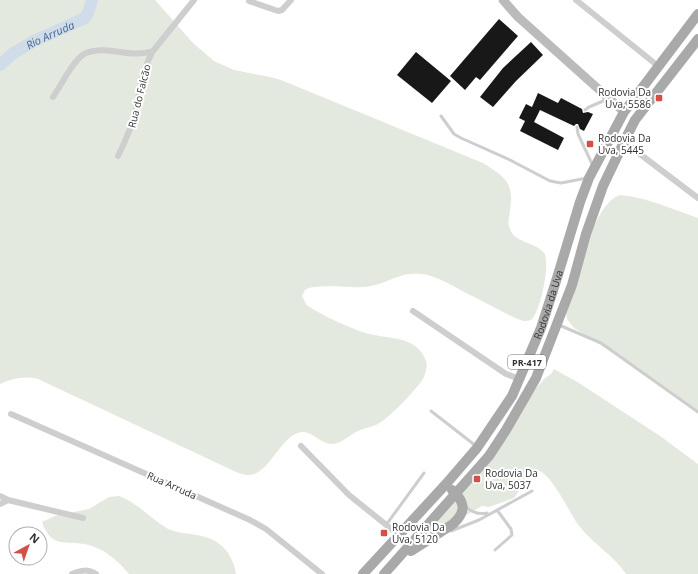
<svg xmlns="http://www.w3.org/2000/svg" width="698" height="574" viewBox="0 0 698 574" font-family="'Open Sans',sans-serif">
	<rect width="100%" height="100%" fill="#fff"/>
	<!-- green -->
	<path fill="#e3e9de" d="M0,0H155L193,43L214,61L234,70L270,77L281,80L483,163C506,178 514,182 510,211C509,218 507,223 510,229C514,243 536,242 544,253C551,262 540,314 531,320C525,323 518,319 513,317C497,309 481,300 464,292C454,286 442,280 431,276C401,267 389,286 363,287C351,288 313,283 305,290C304,292 303,294 302,296C304,299 305,304 308,306C321,315 354,330 369,334C389,339 418,336 426,361C428,367 425,374 423,379C416,390 389,418 378,424C372,427 364,428 358,431C349,435 342,444 331,444C320,444 310,428 298,433C279,439 268,476 248,475C244,475 238,473 234,471L38,379C24,376 13,378 0,384Z
		M620,195C646,197 674,210 698,218V411L651,377L574,328L567,319L566,310C574,283 593,203 620,195Z
		M554,369L579,383L660,436L698,464V574H626C612,553 589,542 575,520C569,510 550,473 539,471C537,471 535,472 533,472L514,498L489,507L482,506L415,545L442,507L533,392L544,379L551,374Z
		M119,496C138,503 151,519 168,529C179,534 190,533 201,536C221,540 233,554 236,574H129C119,562 107,551 92,546C70,538 52,552 42,522L55,516L89,509L109,497Z"/>
	<g fill="none" stroke-linecap="round" stroke-linejoin="round">
		<!-- river -->
		<path stroke="#d0dcea" stroke-width="12" id="s1" d="M0,65L12,54L34,41L85,18L88,13L92,0"/>
	</g>
	<!-- building -->
	<path fill="#181818" d="M499,19L518,36L480,80L476,77L465,90L450,76Z
		M531,42L543,55L516,81L493,107L480,97L503,68Z
		M416,52L451,81L432,103L397,75Z
		M538,93L558,103L561,98L582,109L583,113L588,112L593,114L584,131L580,129L578,124H576L574,126L540,110L534,122L564,138L558,150L520,131L525,121L519,118L526,104L532,107Z"/>
	<g fill="none" stroke-linecap="round" stroke-linejoin="round">
		<!-- lane -->
		<path stroke="#cecece" stroke-width="3" d="M585,110L589,107L608,99
			M441,116L454,134L461,138L510,160L550,181L561,183L587,178
			M577,127L578,134L593,166
			M559,325L601,343L698,412
			M431,411L476,446
			M465,506C471,512 478,515 487,513
			M386,525L424,473
			M451,531L479,520L532,491
			M495,550L512,535L511,529L497,510"/>
		<!-- street -->
		<path stroke="#cecece" stroke-width="6" d="M576,0L658,66
			M249,1L278,11L282,10L291,0
			M53,97C61,86 74,58 86,53C96,49 109,50 120,52C131,54 141,55 153,51
			M624,142L698,198
			M118,156C125,142 131,128 135,113C140,92 142,70 153,51L194,0
			M413,311L506,374L520,379
			M11,414L250,520L266,529L322,574
			M301,446L349,495L400,536
			M0,496L8,500
			M0,504L8,500L83,518
			M72,574C81,570 88,569 96,574"/>
		<!-- secondary -->
		<path stroke="#bbb" stroke-width="9" d="M503,0L518,17L624,112"/>
		<!-- primary -->
		<g stroke="#a9a9a9" stroke-width="10">
			<path d="M411,551L453,524C467,511 465,502 452,490"/>
			<path id="s2" d="M363,574L446,484L477,448L512,396L541,328L557,278L580,202L589,178L624,112L698,14"/>
			<path d="M384,574L473,474L489,456L506,430L536,378L572,285L586,234L603,186L624,142L635,120L698,39"/>
		</g>
	</g>
	<!-- markers -->
	<g fill="#d35048" stroke="#fff" stroke-width="1.5">
		<rect x="655" y="94" width="8" height="8" rx="2"/>
		<rect x="586" y="140" width="8" height="8" rx="2"/>
		<rect x="473" y="475" width="8" height="8" rx="2"/>
		<rect x="380" y="529" width="8" height="8" rx="2"/>
	</g>
	<g text-anchor="middle" dominant-baseline="central" stroke-width="4" stroke-linejoin="round" paint-order="stroke">
		<!-- shield labels -->
		<rect fill="#fff" stroke="#6f6f6f" stroke-width="1" x="508" y="355" width="38" height="14" rx="3"/>
		<g font-size="9" font-weight="bold" fill="#313131">
			<text x="527" y="362">PR-417</text>
		</g>
		<!-- poi labels -->
		<g font-size="10" fill="#313131" stroke="#fff" text-anchor="start">
			<text x="651" y="92" text-anchor="end">Rodovia Da<tspan x="651" dy="12">Uva, 5586</tspan></text>
			<text x="598" y="138">Rodovia Da<tspan x="598" dy="12">Uva, 5445</tspan></text>
			<text x="485" y="473">Rodovia Da<tspan x="485" dy="12">Uva, 5037</tspan></text>
			<text x="392" y="527">Rodovia Da<tspan x="392" dy="12">Uva, 5120</tspan></text>
		</g>
		<!-- street labels -->
		<g font-size="10" fill="#313131" stroke="#fff">
			<text transform="translate(139 96) rotate(-76)">Rua do Falcão</text>
			<text stroke="none"><textPath href="#s2" startOffset="331">Rodovia da Uva</textPath></text>
			<text transform="translate(172 485) rotate(24)">Rua Arruda</text>
		</g>
		<!-- water labels -->
		<g font-size="11" font-style="italic" fill="#47688c" stroke="#fff">
			<text stroke="none"><textPath href="#s1" startOffset="59">Rio Arruda</textPath></text>
		</g>
	</g>
	<!-- north arrow -->
	<g transform="translate(28 546) rotate(40)"><circle r="19" fill="#ffffff" stroke="#adadad"/>
	<path d="M0-3L7 15L0 10L-7 15Z" fill="#d35048"/>
	<text y="-6" font-size="11" font-weight="bold" text-anchor="middle" fill="#313131">N</text>
	</g>
</svg>
